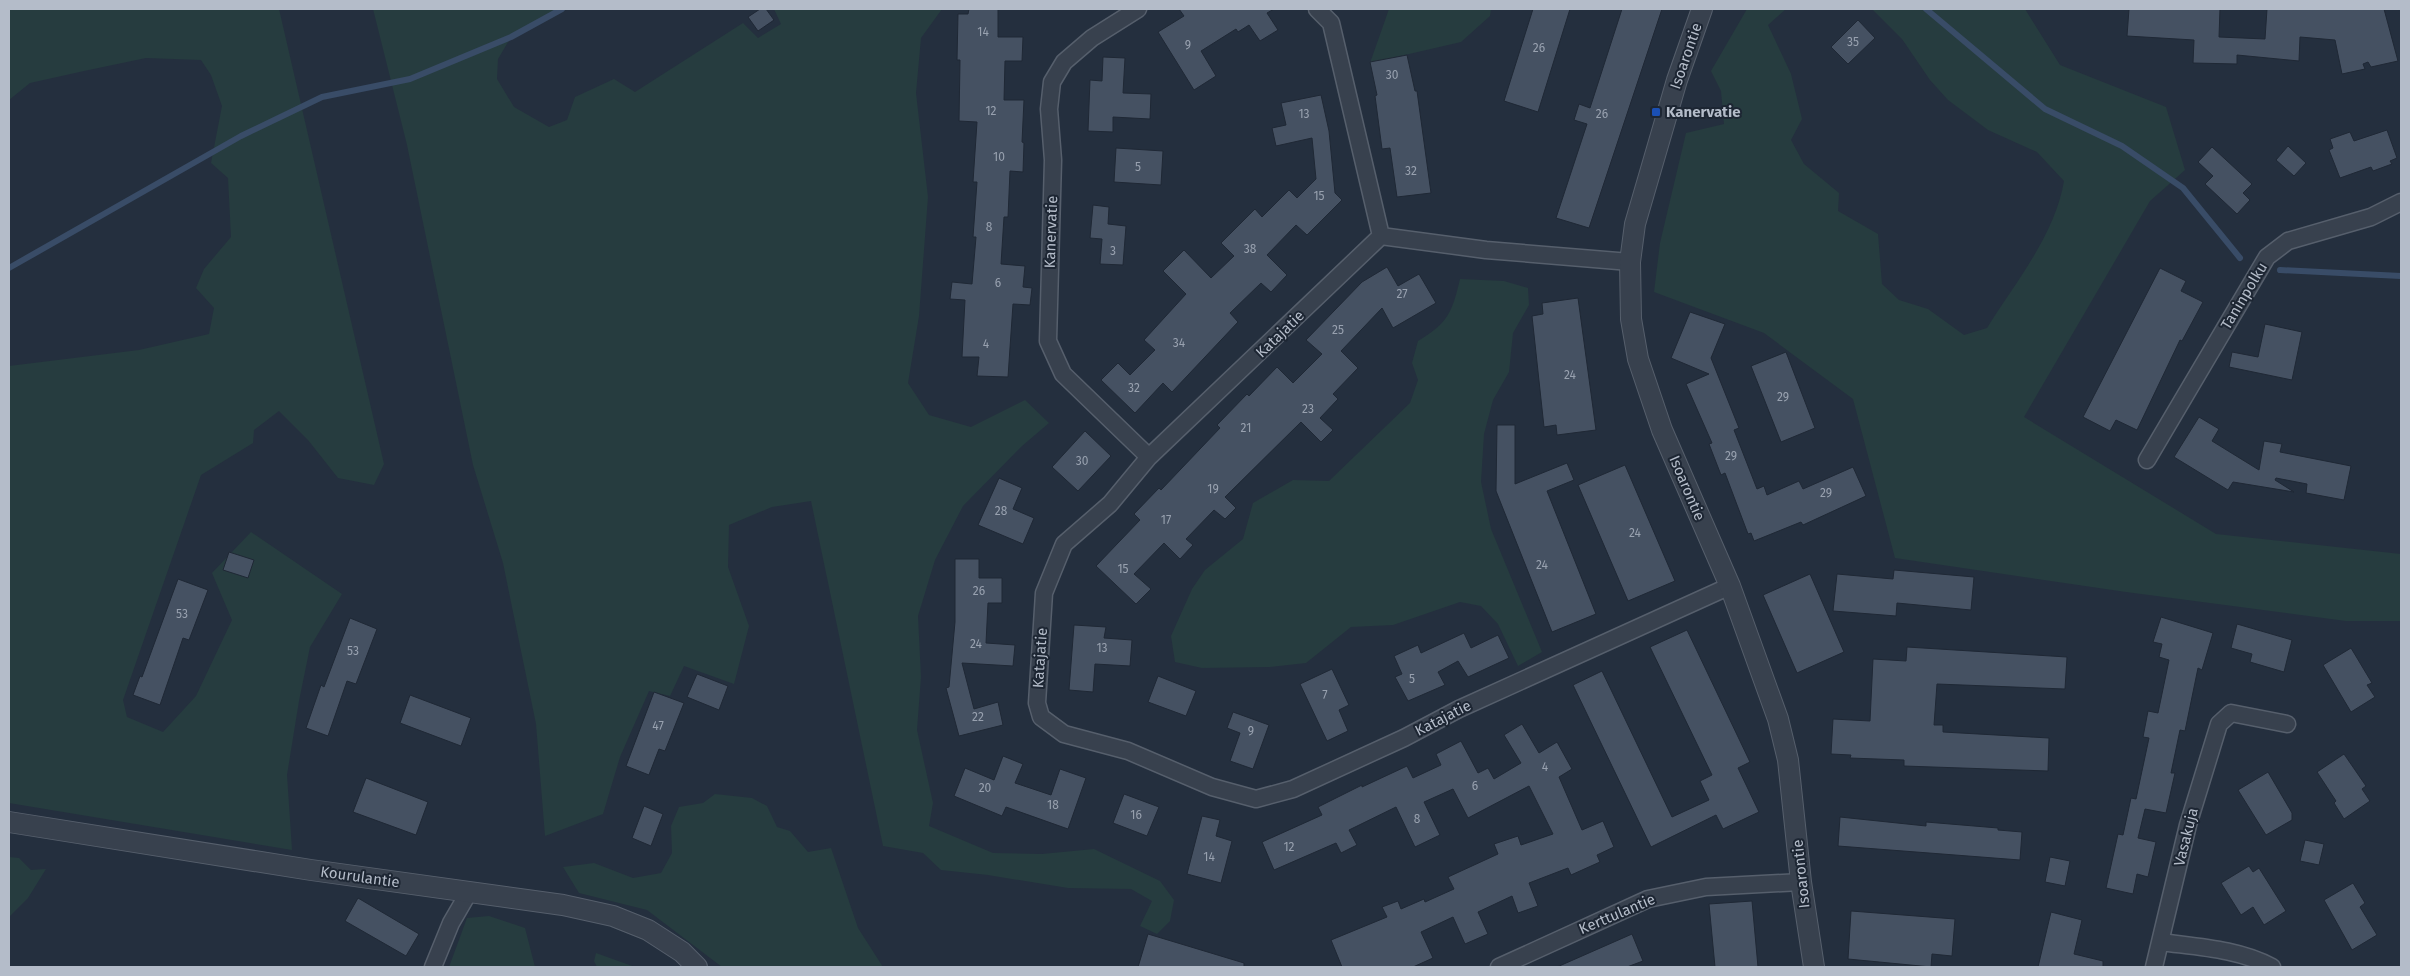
<svg xmlns="http://www.w3.org/2000/svg" width="2410" height="976" viewBox="0 0 2410 976" font-family="'Fira Sans',sans-serif">
	<rect width="100%" height="100%" fill="#242f3e"/>
	<!-- green -->
	<path fill="#263c3f" d="M9,9H279L384,464L374,485L338,478L308,440L279,411L254,430L253,443L201,475L123,700L127,717L163,732L196,696L232,620L212,573L251,532L342,594L310,647L299,701L287,775L292,850L9,803V366L139,350L209,334L214,308L196,288L204,269L231,237L228,178L211,163L222,106L211,75L201,60L146,58L84,71L30,83L9,100Z
		M373,9H562L511,37L498,59L497,79L514,107L549,127L567,120L575,97L614,79L635,92L743,23L758,38L781,24L774,9H942L921,38L916,93L928,197L919,316L908,383L929,415L971,427L1025,400L1049,423L1022,446L963,506L935,560L918,616L921,677L917,730L933,803L929,826L993,853L1042,854L1094,849L1160,881L1174,900L1170,921L1157,934L1140,926L1152,901L1131,889L1068,888L988,875L941,870L923,853L883,846L811,501L772,507L729,525L728,567L749,626L734,684L684,666L670,696L649,691L620,757L603,814L545,836L536,724L503,563L473,465L407,145Z
		M1389,9H1491L1490,16L1461,42L1370,63Z
		M1747,9H1786L1768,25L1791,74L1802,119L1791,140L1804,164L1839,193L1838,211L1878,234L1882,284L1899,300L1928,309L1964,335L1987,328C2015,283 2055,235 2064,181L2037,152L1988,130L1948,100L1930,80L1902,39L1872,9H2025L2060,65L2166,107L2185,170L2150,201L2024,417L2216,534L2401,554V621H2346L2126,592L1895,558L1853,399L1764,333L1654,292L1660,243L1686,133L1724,124L1721,91L1711,71Z
		M1460,279L1504,281L1528,288L1529,305L1513,333L1509,372L1493,400L1484,434L1481,482L1491,529L1542,652L1518,666L1498,624L1481,606L1460,602L1393,625L1351,627L1306,663L1270,667L1202,668L1175,662L1171,636L1192,589L1205,570L1243,539L1253,503L1293,480L1329,481L1410,403L1418,380L1412,363L1418,341C1448,323 1452,313 1460,279Z
		M715,794L752,798L767,806L777,827L790,831L808,852L831,848L858,928L883,967H722L647,910L579,893L563,867L594,863L633,878L661,873L672,853L671,826L679,807L703,803Z
		M9,857L19,858L31,870L46,869L28,898L9,917Z
		M489,916L525,928L535,967H449L467,918Z
		M596,953L635,967H597L594,961Z"/>
	<g fill="none" stroke-linecap="round" stroke-linejoin="round">
		<!-- stream -->
		<path stroke="#394c67" stroke-width="6" d="M1926,9L2045,109L2122,146L2183,188L2240,258
			M9,268L241,136L322,97L410,79L511,37L562,9
			M2280,270L2401,276"/>
	</g>
	<!-- building -->
	<path fill="#455162" stroke="#1f2835" d="M760,9H766L774,20L758,31L748,17Z
		M969,9H998V37H1023L1022,61H1005L1004,100H1024L1022,142L1024,143L1023,172L1010,171L1008,217H1004L1001,264L1025,266L1023,287L1032,288L1030,305L1013,304L1008,377L977,376L979,357H962L965,300L950,299L952,282L972,284L976,237H973L977,182H973L977,122L959,121L960,60H957L958,14H968Z
		M1179,9H1274L1267,13L1278,30L1260,41L1249,25L1238,32L1236,29L1201,51L1216,76L1194,90L1158,32L1184,16Z
		M1533,9H1570L1538,112L1504,101Z
		M1622,9H1662L1589,228L1556,218L1587,124L1574,120L1579,104L1590,108Z
		M2129,9H2220L2219,37L2265,39L2267,9H2384L2398,61L2371,67L2368,62L2363,64L2365,69L2342,74L2335,40L2300,37L2299,61L2237,55V64L2193,63L2194,40L2127,36Z
		M1858,20L1875,38L1848,64L1831,47Z
		M1407,55L1415,91H1417L1431,193L1397,197L1390,148L1382,149L1375,96L1377,95L1370,62Z
		M1103,57L1125,58L1123,93L1151,94L1150,119L1113,117V132L1088,131L1090,80L1102,81Z
		M1321,95L1329,131L1335,193L1342,200L1307,235L1296,225L1267,255L1287,275L1271,292L1261,283L1230,313L1238,322L1172,392L1163,383L1135,413L1101,380L1118,363L1130,375L1155,350L1144,340L1186,294L1163,271L1184,250L1211,278L1234,256L1221,243L1255,209L1262,217L1289,190L1297,198L1316,179L1312,138L1276,146L1272,128L1286,125L1281,103Z
		M2387,130L2397,158L2390,161L2392,164L2373,171L2371,167L2340,178L2329,150L2333,148L2330,139L2350,132L2354,141Z
		M2288,146L2306,163L2294,176L2276,160Z
		M2212,147L2252,184L2243,193L2250,200L2237,214L2205,184L2213,176L2198,162Z
		M1116,148L1163,151L1161,185L1114,182Z
		M1093,205L1109,207L1108,224L1126,226L1123,265L1100,264L1102,239L1090,238Z
		M1387,267L1398,286L1419,274L1436,303L1393,328L1382,308L1341,351L1358,368L1333,394L1338,399L1320,418L1333,430L1321,442L1301,422L1225,497L1236,508L1225,519L1214,510L1186,539L1193,545L1180,559L1164,543L1134,574L1151,589L1136,604L1096,566L1140,520L1134,514L1159,488L1161,490L1220,428L1217,425L1247,394L1249,396L1277,367L1293,383L1322,354L1306,340L1362,282Z
		M2160,268L2186,281L2181,291L2203,302L2182,341L2180,340L2137,430L2116,420L2110,431L2083,417Z
		M1578,298L1596,430L1557,435L1556,425L1544,427L1532,316L1543,314L1542,303Z
		M1690,312L1725,324L1711,358L1739,428L1734,430L1757,489L1764,486L1767,495L1799,481L1803,489L1853,467L1866,496L1803,525L1801,522L1754,541L1751,533L1748,534L1725,473L1721,475L1709,444L1712,443L1686,384L1709,374L1671,358Z
		M2265,324L2302,332L2292,380L2229,367L2232,352L2258,357Z
		M1786,352L1815,428L1781,442L1751,366Z
		M2199,417L2219,429L2212,441L2259,470L2264,441L2282,444L2280,452L2351,466L2344,500L2306,493L2307,484L2276,478L2275,480L2294,492L2233,482L2228,490L2174,457Z
		M1497,425H1515V484L1567,463L1574,480L1547,491L1596,614L1552,632L1496,491Z
		M1085,431L1111,456L1078,491L1052,467Z
		M1625,465L1675,581L1628,601L1578,485Z
		M999,478L1022,488L1013,509L1034,518L1023,544L978,525Z
		M229,552L254,560L248,578L223,570Z
		M955,559H979V578H1002V603H988L986,643L1015,645L1013,666L962,663L974,709L998,702L1003,725L959,736L946,688L949,687L955,622Z
		M1894,570L1974,577L1971,610L1897,603L1896,616L1833,611L1837,574L1893,579Z
		M1810,574L1844,652L1797,673L1763,595Z
		M178,579L208,590L189,640L183,638L160,705L133,695L140,676L142,677Z
		M2161,617L2213,633L2202,670L2198,668L2185,731L2180,730L2171,773H2175L2166,813L2145,809L2138,838L2156,842L2148,877L2137,874L2133,894L2106,888L2118,834L2123,835L2131,798L2136,799L2149,738L2143,737L2148,711L2158,713L2169,660L2159,657L2162,644L2153,642Z
		M350,618L377,629L356,684L347,681L328,736L306,728L321,685L324,687Z
		M2237,624L2292,640L2284,672L2250,662L2252,654L2231,648Z
		M1074,625L1106,627L1104,638L1132,640L1130,666L1095,664L1093,692L1069,690Z
		M1687,630L1750,762L1738,768L1759,812L1723,829L1716,815L1651,847L1573,685L1602,671L1672,817L1709,800L1700,781L1712,775L1650,647Z
		M1464,633L1471,648L1498,635L1509,658L1468,677L1458,661L1438,672L1445,685L1408,701L1395,677L1402,674L1394,656L1418,645L1421,653Z
		M1907,647L2067,657L2065,689L1937,684L1934,725H1943V732L2049,738L2048,771L1904,766V760L1850,758L1851,755L1831,754L1833,719L1870,721L1873,659L1906,661Z
		M2351,648L2372,683L2367,685L2375,697L2351,712L2323,665Z
		M1332,669L1349,705L1339,710L1348,731L1327,741L1300,684Z
		M697,674L728,686L719,710L687,697Z
		M1158,676L1196,691L1186,716L1148,702Z
		M654,692L684,703L665,751L659,749L649,775L626,766Z
		M410,695L471,718L461,746L400,723Z
		M1233,712L1269,725L1253,769L1230,761L1240,733L1227,728Z
		M1522,724L1539,753L1557,742L1572,769L1559,777L1582,830L1603,821L1614,847L1597,855L1600,862L1571,875L1568,868L1529,883L1538,906L1518,913L1512,896L1478,912L1488,934L1465,944L1453,917L1421,932L1433,958L1413,967H1342L1331,940L1387,917L1382,907L1398,901L1401,909L1424,899L1425,902L1454,889L1448,877L1498,854L1494,844L1518,836L1521,845L1553,834L1529,786L1468,818L1453,789L1424,802L1440,835L1415,847L1396,807L1349,830L1357,845L1341,853L1336,843L1274,870L1262,842L1322,815L1318,807L1362,785V787L1407,766L1413,778L1441,765L1436,754L1461,741L1478,773L1488,768L1494,779L1521,763L1504,735Z
		M2344,754L2366,786L2362,789L2370,801L2344,819L2334,803L2336,801L2317,772Z
		M1003,756L1023,764L1015,783L1051,795L1060,769L1086,778L1068,829L1006,807L1002,816L954,796L965,768L994,780Z
		M2268,772L2292,813V820L2266,835L2238,790Z
		M366,778L428,802L416,835L353,812Z
		M1124,794L1159,807L1147,836L1113,823Z
		M644,806L663,814L651,846L632,838Z
		M1202,816L1220,820L1216,836L1232,841L1221,883L1187,874Z
		M1840,817L1926,826V822L1998,828V830L2022,832L2020,860L1838,846Z
		M2305,840L2324,844L2319,865L2300,861Z
		M2050,857L2070,861L2065,886L2045,882Z
		M2249,866L2253,872L2259,868L2286,911L2264,925L2253,907L2241,915L2221,883Z
		M2353,883L2365,903L2360,907L2377,935L2352,950L2324,900Z
		M358,898L419,934L406,956L345,921Z
		M1752,901L1758,967H1715L1709,904Z
		M1851,911L1955,919L1952,956L1932,954L1931,967L1848,959Z
		M2051,912L2082,920L2074,954L2103,961V967H2038Z
		M1148,934L1244,963V967H1138Z
		M1632,934L1643,961L1627,967H1557Z"/>
	<g fill="none" stroke-linecap="round" stroke-linejoin="round">
		<defs>
			<path id="minor" d="M1138,9L1092,38L1064,62L1052,82L1049,109L1053,160L1048,341L1063,374L1149,457
				M1317,9L1331,23L1381,236
				M1630,262L1486,250L1381,236L1149,457L1110,504L1064,544L1044,593L1037,703L1041,717L1064,734L1128,751L1212,787L1256,799L1293,789L1404,738L1459,709L1730,586
				M2147,460L2267,257L2288,241L2371,217L2401,202
				M2161,942C2198,947 2239,949 2272,967
				M433,967L451,923L469,892
				M1499,967L1648,899L1706,887L1801,882
				M2154,967L2188,825L2219,724L2231,713L2287,724"/>
			<path id="tertiary" d="M1702,9L1677,80L1635,224L1630,262L1631,319L1638,359L1662,430L1730,586L1778,719L1788,760L1801,882L1814,967
				M9,822L311,870L563,905L613,916L648,930L682,952L697,967"/>
		</defs>
		<!-- minor casing -->
		<use href="#minor" stroke="#565f6c" stroke-width="19"/>
		<!-- tertiary casing -->
		<use href="#tertiary" stroke="#565f6c" stroke-width="22"/>
		<!-- minor -->
		<use href="#minor" stroke="#38414e" stroke-width="16"/>
		<!-- tertiary -->
		<use href="#tertiary" stroke="#38414e" stroke-width="20"/>
	</g>
	<!-- markers -->
	<rect fill="#1a4fb4" stroke="#1d2633" stroke-width="2" x="1651" y="107" width="10" height="10" rx="2.5"/>
	<g text-anchor="middle" dominant-baseline="central" stroke-width="4" stroke-linejoin="round" paint-order="stroke">
		<!-- number labels -->
		<g font-size="12" fill="#98a1af">
			<text x="983" y="32">14</text>
			<text x="1853" y="42">35</text>
			<text x="1188" y="45">9</text>
			<text x="1539" y="48">26</text>
			<text x="1392" y="75">30</text>
			<text x="991" y="111">12</text>
			<text x="1304" y="114">13</text>
			<text x="1602" y="114">26</text>
			<text x="999" y="157">10</text>
			<text x="1138" y="167">5</text>
			<text x="1411" y="171">32</text>
			<text x="1319" y="196">15</text>
			<text x="989" y="227">8</text>
			<text x="1250" y="249">38</text>
			<text x="1113" y="251">3</text>
			<text x="998" y="283">6</text>
			<text x="1402" y="294">27</text>
			<text x="1338" y="330">25</text>
			<text x="1179" y="343">34</text>
			<text x="986" y="344">4</text>
			<text x="1570" y="375">24</text>
			<text x="1134" y="388">32</text>
			<text x="1783" y="397">29</text>
			<text x="1308" y="409">23</text>
			<text x="1246" y="428">21</text>
			<text x="1731" y="456">29</text>
			<text x="1082" y="461">30</text>
			<text x="1213" y="489">19</text>
			<text x="1826" y="493">29</text>
			<text x="1001" y="511">28</text>
			<text x="1166" y="520">17</text>
			<text x="1635" y="533">24</text>
			<text x="1542" y="565">24</text>
			<text x="1123" y="569">15</text>
			<text x="979" y="591">26</text>
			<text x="182" y="614">53</text>
			<text x="976" y="644">24</text>
			<text x="1102" y="648">13</text>
			<text x="353" y="651">53</text>
			<text x="1412" y="679">5</text>
			<text x="1325" y="695">7</text>
			<text x="978" y="717">22</text>
			<text x="658" y="726">47</text>
			<text x="1251" y="731">9</text>
			<text x="1545" y="767">4</text>
			<text x="1475" y="786">6</text>
			<text x="985" y="788">20</text>
			<text x="1053" y="805">18</text>
			<text x="1136" y="815">16</text>
			<text x="1417" y="819">8</text>
			<text x="1289" y="847">12</text>
			<text x="1209" y="857">14</text>
		</g>
		<!-- street labels -->
		<g font-size="15" fill="#b4bcc9" stroke="#1d2633">
			<text transform="translate(1686 56) rotate(-71)">Isoarontie</text>
			<text transform="translate(1051 232) rotate(-88)">Kanervatie</text>
			<text transform="translate(2244 296) rotate(-59)">Taninpolku</text>
			<text transform="translate(1280 334) rotate(-44)">Katajatie</text>
			<text transform="translate(1687 488) rotate(67)">Isoarontie</text>
			<text transform="translate(1040 658) rotate(-86)">Katajatie</text>
			<text transform="translate(1443 718) rotate(-27)">Katajatie</text>
			<text transform="translate(2186 837) rotate(-76)">Vasakuja</text>
			<text transform="translate(1801 874) rotate(-96)">Isoarontie</text>
			<text transform="translate(360 877) rotate(8)">Kourulantie</text>
			<text transform="translate(1617 914) rotate(-23)">Kerttulantie</text>
		</g>
		<!-- poi labels -->
		<g font-size="15" font-weight="bold" fill="#b4bcc9" stroke="#1d2633" text-anchor="start">
			<text x="1666" y="112">Kanervatie</text>
		</g>
	</g>
	<!-- border -->
	<rect width="2410" height="976" fill="none" stroke="#b4bcc9" stroke-width="20"/>
</svg>
